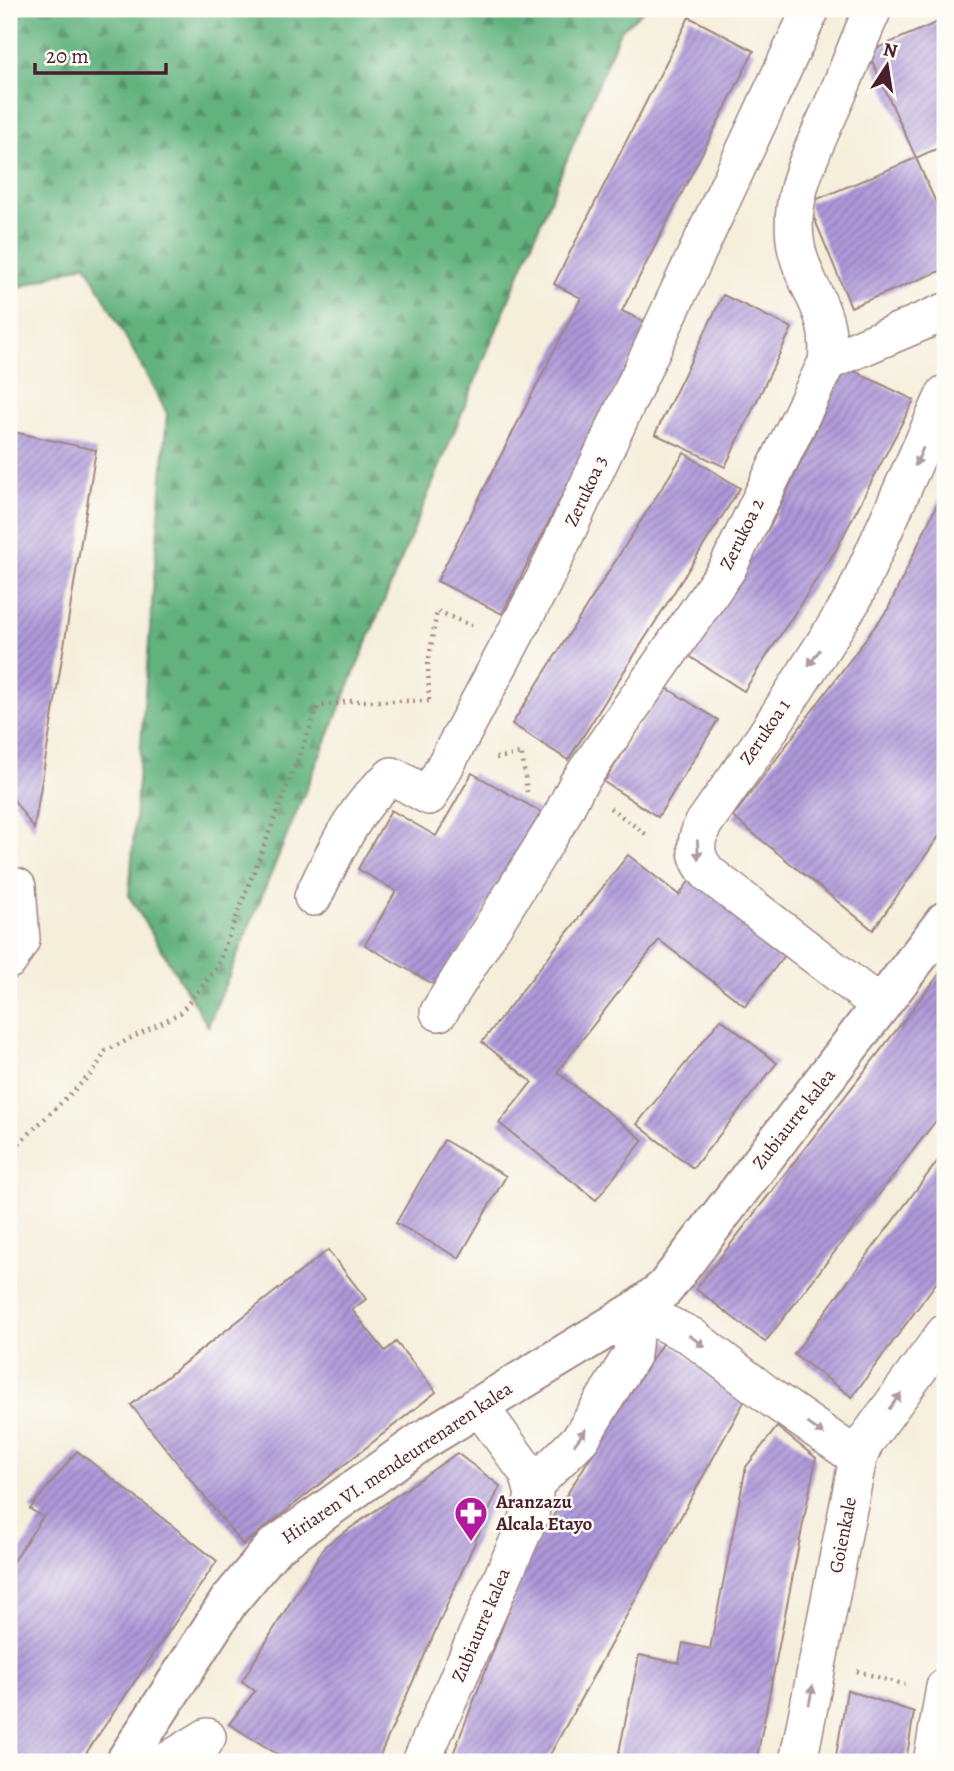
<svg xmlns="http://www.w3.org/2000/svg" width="954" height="1771" viewBox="0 0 954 1771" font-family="Alegreya,serif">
	<defs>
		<pattern id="forest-firs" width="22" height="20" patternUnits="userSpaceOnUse" patternTransform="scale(1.75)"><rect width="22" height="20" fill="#62b27e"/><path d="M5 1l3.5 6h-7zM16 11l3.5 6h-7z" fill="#539067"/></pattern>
		<pattern id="building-hatch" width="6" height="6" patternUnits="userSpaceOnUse" patternTransform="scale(1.75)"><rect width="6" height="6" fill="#ad98d9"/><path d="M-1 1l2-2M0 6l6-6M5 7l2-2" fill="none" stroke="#8f7bb0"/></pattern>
	</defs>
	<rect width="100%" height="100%" fill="#fdfcf7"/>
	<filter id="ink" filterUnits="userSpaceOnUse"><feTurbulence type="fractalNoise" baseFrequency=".0143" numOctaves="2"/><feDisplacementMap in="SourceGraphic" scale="14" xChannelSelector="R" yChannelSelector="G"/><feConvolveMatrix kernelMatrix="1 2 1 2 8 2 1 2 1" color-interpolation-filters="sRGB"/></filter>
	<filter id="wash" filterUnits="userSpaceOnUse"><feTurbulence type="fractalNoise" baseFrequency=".00686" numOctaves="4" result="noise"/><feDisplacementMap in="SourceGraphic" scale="28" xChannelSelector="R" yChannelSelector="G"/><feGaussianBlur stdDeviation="1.57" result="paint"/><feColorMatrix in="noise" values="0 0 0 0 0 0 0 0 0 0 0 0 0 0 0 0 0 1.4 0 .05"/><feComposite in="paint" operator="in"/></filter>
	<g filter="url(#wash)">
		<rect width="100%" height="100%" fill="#f5eedb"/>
		<!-- forest -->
		<path fill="url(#forest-firs)" stroke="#566854" stroke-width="2" d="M9,9H645L620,31L208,1026L129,896L167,413L86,264L9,291Z"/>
		<g id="blocks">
			<!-- building -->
			<path fill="url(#building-hatch)" d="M689,17L754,51L622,311L649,324L502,614L437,581L581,298L554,284Z
				M945,19V145L916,158L868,52Z
				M916,158L945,223V269L851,307L808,203Z
				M723,295L792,328L725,467L655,434Z
				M846,367L914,400L837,548L744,691L689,656L772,523Z
				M9,431L96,450L34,829L9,793Z
				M684,453L740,488L568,760L512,724Z
				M945,487V828L873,930L733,817L888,609Z
				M665,687L718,720L658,817L604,782Z
				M472,773L541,812L440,988L365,945L396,891L358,869L391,810L436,836Z
				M628,855L679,895L693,876L789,950L745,1006L659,940L557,1072L643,1140L596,1200L499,1123L532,1082L482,1042Z
				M945,967V1109L765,1342L696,1289Z
				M721,1019L777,1063L693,1168L637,1124Z
				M444,1140L506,1176L459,1258L396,1223Z
				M945,1151V1271L852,1397L794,1354Z
				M328,1250L366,1299L352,1310L385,1351L396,1342L436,1392L243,1545L131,1405Z
				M665,1339L745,1400L546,1762H450L533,1548Z
				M777,1427L816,1458L756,1762H617L639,1655L679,1663L683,1643L710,1649L746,1467Z
				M77,1451L217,1561L80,1762H9V1567L43,1517L30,1509Z
				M457,1453L500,1486L377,1762H290L229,1724L255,1691L242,1681L325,1546Z
				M847,1690L914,1712L906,1762H835Z"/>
		</g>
	</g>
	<g filter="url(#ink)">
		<use href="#blocks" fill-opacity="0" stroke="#a08683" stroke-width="2"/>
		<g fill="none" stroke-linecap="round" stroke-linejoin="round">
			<defs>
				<path id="street" d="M827,362L945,312
					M313,897C334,854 354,807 392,776L429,796L544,580L811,9
					M9,960L21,940L17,887
					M881,1006L709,874C694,858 693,843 704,823L764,738L853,599L945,394
					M439,1012L561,817L577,785L727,569L827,362C833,311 808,295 797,251C784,195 817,143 838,93C850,65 860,37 873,9
					M533,1486L581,1438L632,1354L637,1310L691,1336L773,1399L858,1458
					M166,1762L207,1737L192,1762
					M421,1762L530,1515L534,1494L528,1473L478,1405
					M798,1762L858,1458L865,1442L945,1333
					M932,1762L945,1687"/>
				<path id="secondary" d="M125,1762L229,1601L274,1547L422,1441L637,1310L665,1288L945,921"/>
			</defs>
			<!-- street casing -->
			<use href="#street" stroke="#a08683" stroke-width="40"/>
			<!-- secondary casing -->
			<use href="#secondary" stroke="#a08683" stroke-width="42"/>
			<!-- path -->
			<path stroke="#a08683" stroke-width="4.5" stroke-dasharray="2 5" stroke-linecap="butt" d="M429,700L428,664L437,611L473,626
				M496,758L522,754L527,792
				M610,808L647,835
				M9,1153L93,1072L106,1051L180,1013L216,969L318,707L349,701H433
				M857,1671L905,1685"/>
			<!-- street -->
			<use href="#street" stroke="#fff" stroke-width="37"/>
			<!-- secondary -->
			<use href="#secondary" stroke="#fff" stroke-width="38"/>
		</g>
		<!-- one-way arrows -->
		<defs><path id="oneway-solid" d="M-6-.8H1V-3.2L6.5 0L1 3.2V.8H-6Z" transform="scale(1.75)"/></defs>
		<g fill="#ae9aa0">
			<use href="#oneway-solid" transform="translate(919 457) rotate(114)"/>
			<use href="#oneway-solid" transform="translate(814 658) rotate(125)"/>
			<use href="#oneway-solid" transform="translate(698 850) rotate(86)"/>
			<use href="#oneway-solid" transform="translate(697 1341) rotate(35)"/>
			<use href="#oneway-solid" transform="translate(895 1401) rotate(-53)"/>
			<use href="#oneway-solid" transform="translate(816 1429) rotate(35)"/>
			<use href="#oneway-solid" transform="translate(580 1437) rotate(-54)"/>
			<use href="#oneway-solid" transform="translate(811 1695) rotate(-79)"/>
		</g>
	</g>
	<!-- icons -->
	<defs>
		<symbol id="pharmacy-pin" viewBox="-11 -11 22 30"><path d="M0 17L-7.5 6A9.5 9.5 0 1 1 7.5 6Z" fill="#b5179e" stroke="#fdfcf7"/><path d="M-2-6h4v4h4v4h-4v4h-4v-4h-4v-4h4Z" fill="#fff"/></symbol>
	</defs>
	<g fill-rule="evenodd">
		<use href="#pharmacy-pin" x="452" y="1494" width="38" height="52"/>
	</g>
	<g text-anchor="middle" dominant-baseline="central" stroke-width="5" stroke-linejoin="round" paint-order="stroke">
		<!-- street labels -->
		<g font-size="19" fill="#4a1f2b" stroke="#fdfcf7">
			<text transform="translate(586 491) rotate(-65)">Zerukoa 3</text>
			<text transform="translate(742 534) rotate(-64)">Zerukoa 2</text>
			<text transform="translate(765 732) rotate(-56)">Zerukoa 1</text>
			<text transform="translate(794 1119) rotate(-52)">Zubiaurre kalea</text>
			<text transform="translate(397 1463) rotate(-34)">Hiriaren VI. mendeurrenaren kalea</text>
			<text transform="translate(843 1535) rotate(-79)">Goienkale</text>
			<text transform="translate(481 1625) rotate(-67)">Zubiaurre kalea</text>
		</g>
		<!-- poi labels -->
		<g font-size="19" font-weight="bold" fill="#4a1f2b" stroke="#fdfcf7" text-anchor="start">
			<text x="496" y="1502">Aranzazu<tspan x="496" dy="22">Alcala Etayo</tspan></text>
		</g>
	</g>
	<!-- margin -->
	<rect width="954" height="1771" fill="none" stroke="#fdfcf7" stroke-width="35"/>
	<!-- north arrow -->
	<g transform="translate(887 66) rotate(12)" stroke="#fdfcf7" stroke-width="5" paint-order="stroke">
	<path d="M0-5L12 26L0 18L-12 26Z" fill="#4a1f2b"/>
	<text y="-10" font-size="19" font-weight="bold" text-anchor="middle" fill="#4a1f2b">N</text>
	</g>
	<!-- scale -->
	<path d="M35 63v10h131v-10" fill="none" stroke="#4a1f2b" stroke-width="3.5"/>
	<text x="46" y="63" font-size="21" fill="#4a1f2b" stroke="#fdfcf7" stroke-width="5" paint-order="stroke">20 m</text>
</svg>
